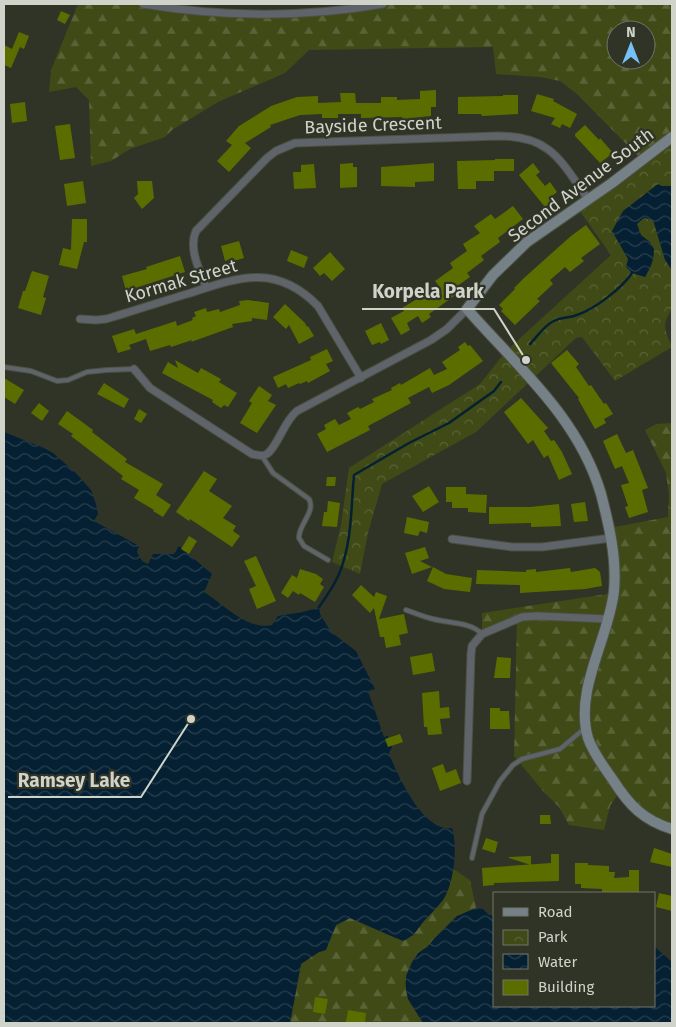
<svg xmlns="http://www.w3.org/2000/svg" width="676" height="1027" viewBox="0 0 676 1027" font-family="'Fira Sans',sans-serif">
	<defs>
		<pattern id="forest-firs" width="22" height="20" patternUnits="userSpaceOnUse" patternTransform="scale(1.25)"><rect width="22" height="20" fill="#3f4a16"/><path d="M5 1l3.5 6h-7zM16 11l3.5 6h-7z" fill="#5a6337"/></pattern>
		<pattern id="park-crowns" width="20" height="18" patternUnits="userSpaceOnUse" patternTransform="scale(1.25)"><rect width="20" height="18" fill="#3f4a16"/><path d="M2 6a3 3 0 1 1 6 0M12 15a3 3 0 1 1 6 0" fill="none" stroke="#5a6337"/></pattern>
		<pattern id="water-waves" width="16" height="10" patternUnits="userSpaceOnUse" patternTransform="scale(1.25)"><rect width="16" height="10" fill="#052032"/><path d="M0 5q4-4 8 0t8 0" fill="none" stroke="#28404e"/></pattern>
	</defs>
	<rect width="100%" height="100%" fill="#303426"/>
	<!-- forest -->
	<path fill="url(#forest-firs)" fill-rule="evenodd" d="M78,4H147L169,7L298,13L379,4H672V136L642,160L577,94L560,81L540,77L496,74L493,47L309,50L285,73L218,102L172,130L165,137L130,149L111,161L91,166L89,100L76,87L49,92L51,70ZM616,30H646V60H616Z
		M672,423V828L658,824L620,791L610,806L604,830L569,825L559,807L543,791L514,756L517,618L482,634V613L614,593L609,528L668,517L669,495L666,473L645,430L656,424Z
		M453,869L470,880L476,908L457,916L433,940L427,948L418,953L405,983L408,999L423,1023H290L301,963L319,952L324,951L336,925L350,918L395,938L413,936C427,914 450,896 453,869Z"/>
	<!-- park -->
	<path fill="url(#park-crowns)" d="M672,136V309C661,325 665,330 672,347L615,381L582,337L576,338L476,432L382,484L368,533L360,574L332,562L341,525L349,468L480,384L506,351L611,255L577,207Z"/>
	<!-- water -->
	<path fill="url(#water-waves)" d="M658,184L662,186H672V270L665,260L653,220L644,218L637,224L641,235L650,242L654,249C654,260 651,267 645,277L632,273L626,267L628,259L612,231L623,211Z
		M4,432L44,448L53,453L76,473L91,490L96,504L98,514L94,521L139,546L137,552L142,561L148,564L153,554H174L179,546L212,574L204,592C223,604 248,631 272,625L278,616C293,613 304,613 319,607L320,614L331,632L356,651L375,689L368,691L384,737L388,736L392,747L389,753C397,774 423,833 452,828C458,846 454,884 443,900C438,907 431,913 425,920C416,930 416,935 403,941L350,918L336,925L326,950L319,952L301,964L290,1023H4Z
		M476,908L483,909L489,915L495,916V1006H655V947L672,962V1023H423L408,999L406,990V976L412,962L418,953L427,947L433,940L457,916Z"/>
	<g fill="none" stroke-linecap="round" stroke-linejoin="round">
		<!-- stream -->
		<path stroke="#052032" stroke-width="2.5" d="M530,344C537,337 543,327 552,322C562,316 568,319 577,315C595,309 622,288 632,273
			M319,607C326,597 334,586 339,574C352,544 351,507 354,475L409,443L449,423L494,391L501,382"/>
	</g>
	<!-- building -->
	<path fill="#5c6d00" d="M61,11L70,15L65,24L57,20Z
		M19,32L29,36L24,49L20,47L11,68L4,65V45L12,49Z
		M436,90V107H431V116L402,119V117L361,118V114H338V118H322V114L300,115L270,125L271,127L245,143L251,148L229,172L217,161L232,145L226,141L239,126L271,106L297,97L318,96V103L341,102L340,93H355L356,103H381V97H397V100L420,99V91Z
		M537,94L554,99L553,101L577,114L570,128L562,124L560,128L551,124L555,118L531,111Z
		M503,95H518V114L482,116L481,114H458V97L503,96Z
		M25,102L27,121L12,123L10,104Z
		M70,124L75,158L60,160L55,126Z
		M585,125L599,140L600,138L613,153L600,163L575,136V134Z
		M495,159H514V171H494V181H476V189H458L457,161L495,160Z
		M353,163V167H357V187L340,188V164Z
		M434,163V181L415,182V187L381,186V167Z
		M533,163L540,172L536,175L545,186L550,182L557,192L552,196L555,199L545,207L519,175Z
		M314,164L316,188L294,189L293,172H301V165Z
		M83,181L86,203L67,206L64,184Z
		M137,181H152L154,198L142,209L134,198L138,194Z
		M513,206L523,219L498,238L500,242L481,256L484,260L467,273L470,277L453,289L457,294L429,314L431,317L422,323L418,316L407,323L410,330L401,335L391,318L404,311L402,308L439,286L435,281L453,268L450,263L467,251L463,244L480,233L474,226L491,214L495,219Z
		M72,219H87V242H84L77,269L59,265L63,248L71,250Z
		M586,225L600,244L581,258L584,261L570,272L565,267L550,280L553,284L537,299L540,301L515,325L501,311L503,309L499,305L515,289L514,288L524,278L571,236Z
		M239,241L244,258L234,261L233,258L225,261L221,246Z
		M291,250L308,257L304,268L287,261Z
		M330,252L345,269L332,281L324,273L320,276L313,268Z
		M180,256L185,272L126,291L122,276L147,269L146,267Z
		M32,271L49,276L43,297L46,298L41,315L18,308L23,291H25Z
		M248,300L269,303L267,320L252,318V321L232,324L233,327L191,342L192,340L171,347L170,345L150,351L146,339L129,345L131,349L118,353L112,336L134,329L136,334L176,321L177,326L193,320L192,318L196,316L194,312L206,308L207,312L219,309L220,312L240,305L239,301Z
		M285,304L305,323L307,327L308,326L314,336L299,344L289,325L286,329L273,317Z
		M381,323L389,340L381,344L380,342L372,345L365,331Z
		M465,342L468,346L470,345L483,361L449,385L432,393L429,387L408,398L411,403L368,426L370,430L327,452L317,434L326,429L324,425L335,419L339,425L351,419L347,413L358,407L360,409L374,402L372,399L392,390L391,388L400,383L401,385L430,368L434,375L447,369L442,362L460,350L458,347Z
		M327,349L333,361L326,364L330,371L308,383L307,381L300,384L299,383L288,388L286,384L278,388L273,377L311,360L310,357Z
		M567,350L579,364L576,367L589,386L591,385L604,404L606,403L613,414L604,419L606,423L595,429L578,399L579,398L551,363Z
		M175,360L198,373L201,368L221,379L219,382L237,393L228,407L224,405L221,408L212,402L213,400L162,373L168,362L178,368Z
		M4,378L24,390L15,404L4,397Z
		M104,383L129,399L124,408L97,394Z
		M259,386L272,395L268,401L276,405L257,433L240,423L252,403L249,401Z
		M521,398L548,428L544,431L551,441L554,440L562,452L572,474L559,480L548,455L544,458L533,440L528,444L504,412Z
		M39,403L49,411L42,421L31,413Z
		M139,409L147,414L141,423L134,419Z
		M67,411L78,419L93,430L92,432L127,459L125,462L163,484L156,495L171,505L163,517L153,511L154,510L134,498L139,490L121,479L123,476L71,436L73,434L58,424Z
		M617,434L626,453L633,450L648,488L642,490L648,512L629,518L625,507L628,506L621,485L629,483L622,466L615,469L603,441Z
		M204,471L217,479L209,491L232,506L223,518L236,526L233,531L240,536L232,547L190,519L189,521L176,512Z
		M327,477H336L335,486H326Z
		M429,486L439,502L423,512L412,496Z
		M446,487H466V494L487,495L486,513L468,512V508H452V502H446Z
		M328,501L340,503L337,527L322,526L324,512H327Z
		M585,502L588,521L574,522L571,504Z
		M559,504L561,526L531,527V523L489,524V507H530Z
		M407,517L429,522L427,533L420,531L418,536L404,533Z
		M189,536L197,541L189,554L181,549Z
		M425,547L429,558L420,561L432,567L412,574L405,553Z
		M256,556L276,601L257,609L249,589L256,586L244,561Z
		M433,567L446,574L472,578L470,592L444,589L427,581Z
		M570,568L571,572L595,568L600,572L602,586L585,589L520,593V585L476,584L477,570L526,572V570L536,569V572Z
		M300,569L316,574L323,579L320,584L324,587L315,602L300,593L299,595L293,591L288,598L281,593L292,575L297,578Z
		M361,585L374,597L376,592L387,596L379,619L404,614L408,633L399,635L401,645L386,648L384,637H380L374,608L370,613L352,595Z
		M432,653L435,671L413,675L410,657Z
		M497,657L511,658L510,678H494Z
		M439,691L440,708L449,707L450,718L440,719L442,734L428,735L427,727H424L422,693Z
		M490,708H500V711H509L510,729H490Z
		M400,734L403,742L388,747L385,739Z
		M443,764L446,773L456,769L461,783L440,791L432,768Z
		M540,815H550L551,824H540Z
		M486,838L498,842L495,853L482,849Z
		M654,848L672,854V867L650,862Z
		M551,854H559V881L494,883V885L483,886L482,868L551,863Z
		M531,856V865L509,858V857Z
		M575,863H588V865L609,866V872H615L614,878L629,877V870H639V893L602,892V889L581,888V884H575Z
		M659,893L672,896V911L656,907Z
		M315,997L328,999L325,1014L313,1012Z
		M348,1010L366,1013L365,1023H346Z"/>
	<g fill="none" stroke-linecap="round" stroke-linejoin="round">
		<defs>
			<path id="lane" d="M4,367L31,371L57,381L68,380L87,372L107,370L134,369
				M262,456L273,473L309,499C316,512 298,525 299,538L304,546L328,560
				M406,610C415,613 424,617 433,619C448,623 471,622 482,634
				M472,858L482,814L500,781L513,765L522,759L560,749L584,729"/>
			<path id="street" d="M143,4C222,17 303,18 383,4
				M206,287C200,271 188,249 196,231L267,158L276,151L295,143L498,136C551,136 560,160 588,199
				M80,319L96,320L106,319C133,311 160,302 187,294C237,278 275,262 318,306L361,378
				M134,369L150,388L252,454C257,455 263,457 267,454C278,446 284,421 297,411L431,340L447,329L467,309
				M452,539L512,547H542L611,538
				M467,781L471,654L472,646L482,634L522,617L537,616L608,619"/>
			<path id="secondary" d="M672,137L612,183L527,242L493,275L467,309C517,366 579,418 601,494C609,525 617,558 614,591C609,638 574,690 588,738C593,753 604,767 613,780C629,805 643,820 672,829"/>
		</defs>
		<!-- lane casing -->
		<use href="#lane" stroke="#4d5144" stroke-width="6"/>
		<!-- street casing -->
		<use href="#street" stroke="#4d5144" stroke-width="9"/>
		<!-- secondary casing -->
		<use href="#secondary" stroke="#4d5144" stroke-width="12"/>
		<!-- lane -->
		<use href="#lane" stroke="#5e6469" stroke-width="4"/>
		<!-- street -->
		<use href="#street" stroke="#5e6469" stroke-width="7"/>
		<!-- secondary -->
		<use href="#secondary" stroke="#768087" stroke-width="10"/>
	</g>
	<g text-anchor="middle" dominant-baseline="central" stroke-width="4.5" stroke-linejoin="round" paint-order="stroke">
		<!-- street labels -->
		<g font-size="18" fill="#d0d3ca" stroke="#303426">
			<text transform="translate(373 125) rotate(-2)">Bayside Crescent</text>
			<text transform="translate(581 185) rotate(-37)">Second Avenue South</text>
			<text transform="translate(181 281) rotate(-16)">Kormak Street</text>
		</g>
	</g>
	<!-- callouts -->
	<path fill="none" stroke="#d0d3ca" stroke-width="2" d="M526 360L494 309H362M191 719L141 797H8"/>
	<g fill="#d0d3ca" stroke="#303426" stroke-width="2">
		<circle cx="526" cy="360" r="5"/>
		<circle cx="191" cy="719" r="5"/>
	</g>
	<g font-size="19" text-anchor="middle" font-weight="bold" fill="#d0d3ca" stroke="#303426" stroke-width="4.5" stroke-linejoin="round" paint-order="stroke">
		<text x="428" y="298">Korpela Park</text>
		<text x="74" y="787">Ramsey Lake</text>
	</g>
	<!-- border -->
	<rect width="676" height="1027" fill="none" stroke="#d0d3ca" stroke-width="10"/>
	<!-- legend -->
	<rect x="493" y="892" width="162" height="115" fill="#303426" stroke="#707468"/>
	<rect x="503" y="908" width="25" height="8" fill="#768087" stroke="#707468"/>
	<text x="538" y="917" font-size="15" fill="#d0d3ca">Road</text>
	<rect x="503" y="930" width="25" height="15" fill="url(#park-crowns)" stroke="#707468"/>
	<text x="538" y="942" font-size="15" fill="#d0d3ca">Park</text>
	<rect x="503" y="954" width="25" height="15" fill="url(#water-waves)" stroke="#707468"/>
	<text x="538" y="967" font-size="15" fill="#d0d3ca">Water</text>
	<rect x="503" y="980" width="25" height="15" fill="#5c6d00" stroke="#707468"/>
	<text x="538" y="992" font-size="15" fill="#d0d3ca">Building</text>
	<!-- north arrow -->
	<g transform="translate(631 45)"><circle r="24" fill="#303426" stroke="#707468"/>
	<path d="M0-4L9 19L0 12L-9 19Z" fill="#76c0f7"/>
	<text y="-8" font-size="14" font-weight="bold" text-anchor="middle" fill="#d0d3ca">N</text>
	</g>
</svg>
